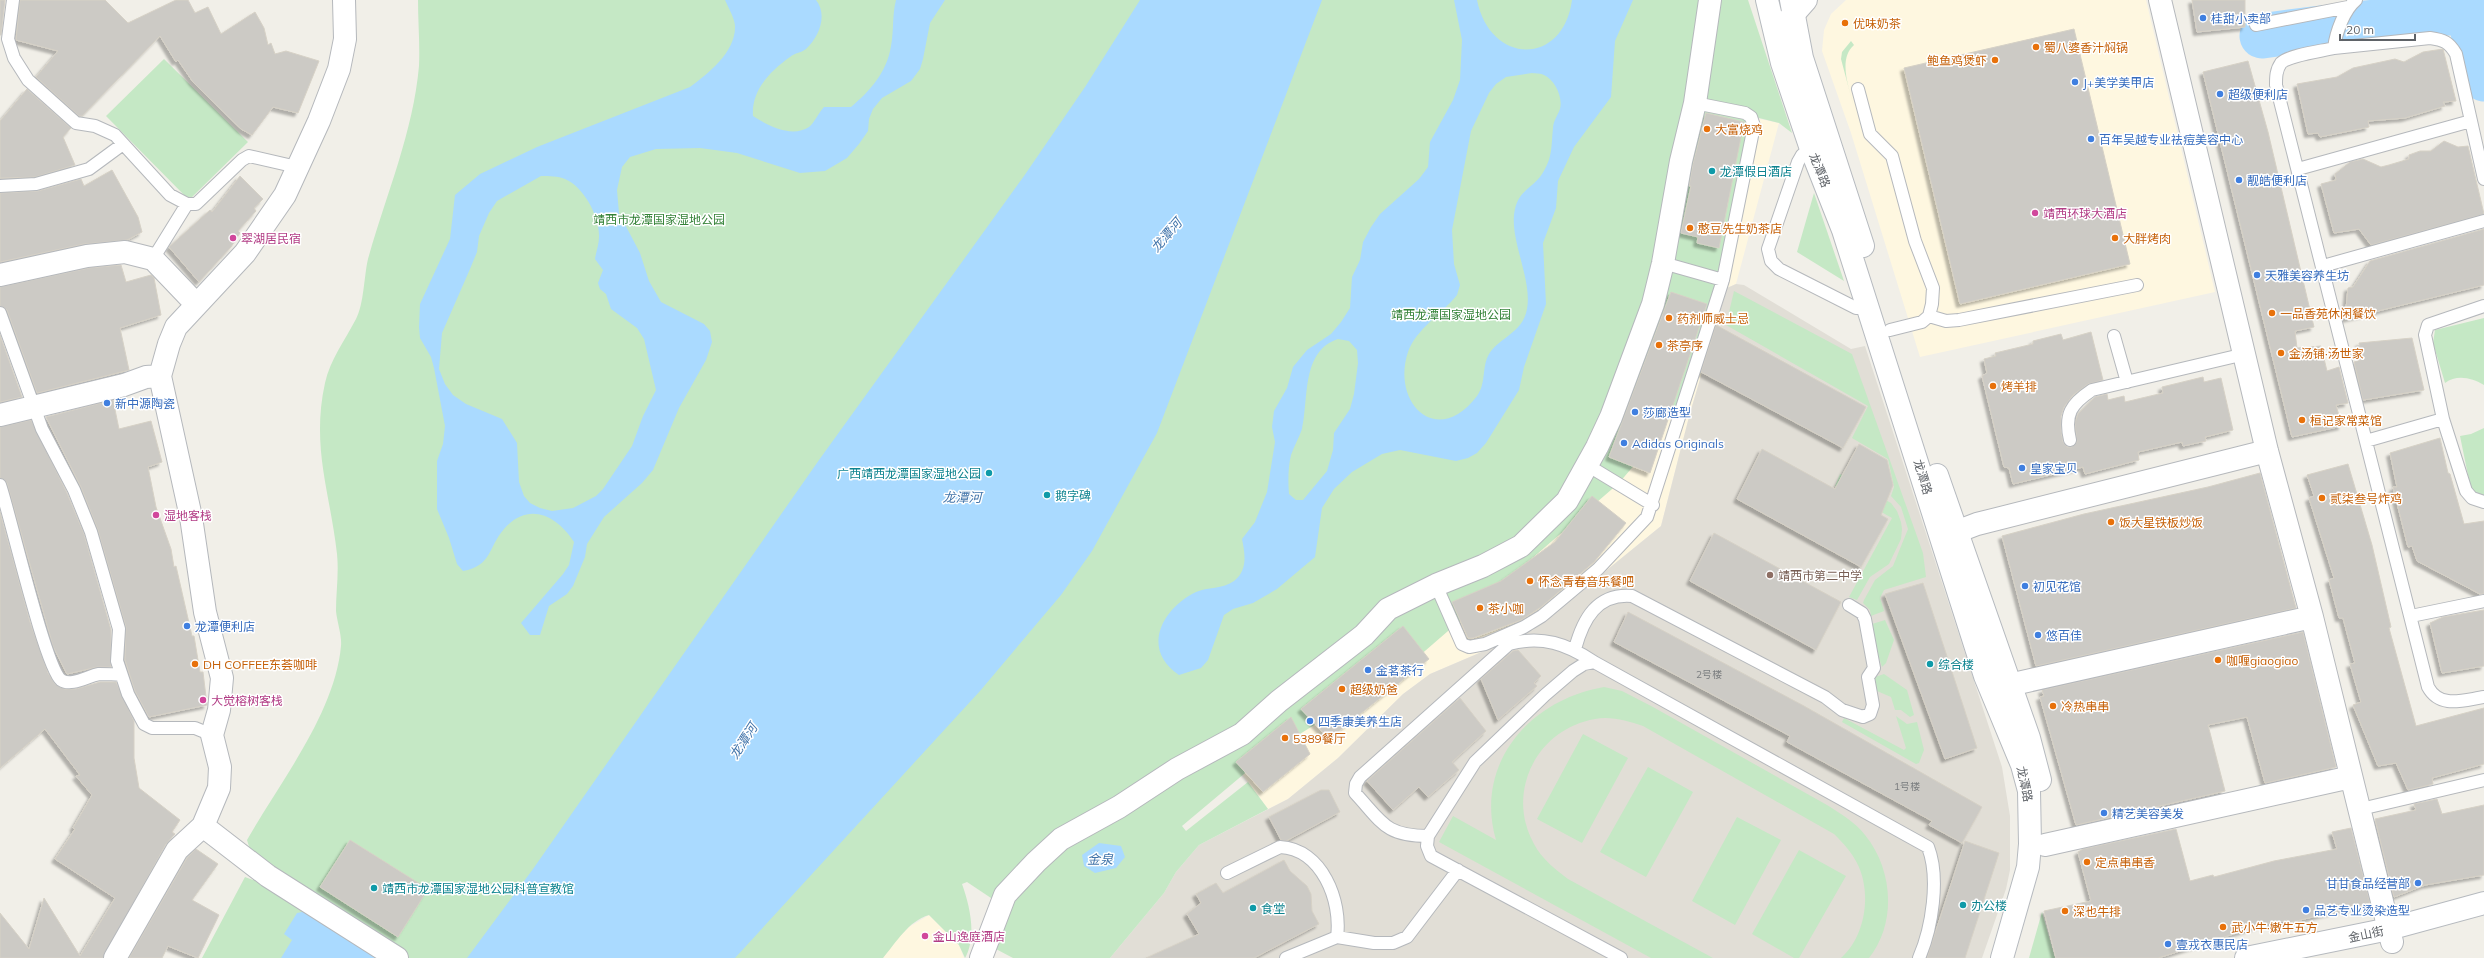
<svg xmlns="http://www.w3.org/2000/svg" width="2484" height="958" viewBox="0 0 2484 958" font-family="Mulish,'Noto Sans SC',sans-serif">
	<defs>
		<filter id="shadow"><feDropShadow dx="-3.5" dy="3.5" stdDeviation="1" flood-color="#0004"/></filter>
	</defs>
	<rect width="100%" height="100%" fill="#f1efe8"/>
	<!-- commercial -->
	<path fill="#fef7e0" d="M1846,0H2146L2215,292L1920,357L1851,133L1822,51L1824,30L1831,14Z
		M1755,118L1779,123L1736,284L1727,288L1690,413L1661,526L1533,630L1430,674L1403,694L1338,758L1288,799L1268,809L1225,751Z
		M929,915L959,945L964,958H883L896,940L909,927Z"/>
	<!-- education -->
	<path fill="#e1ded6" d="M1736,284L1744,285L1851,349L1865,346L2002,767L2010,816V870L2006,889L1982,958H1110L1164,893L1176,872L1199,845L1288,799L1338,758L1403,694L1430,674L1533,630L1661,526L1690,413L1727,288Z"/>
	<!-- green -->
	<path fill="#c5e8c5" d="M418,0H1748L1792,133L1779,123L1755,117L1741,201L1686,394L1636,463L1619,483L1403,670L1269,753L1182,826L1186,831L1248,782L1268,809L1199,845L1176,872L1164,893L1110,958H1013L994,948L1000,904L967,882L962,884C970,906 977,937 965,958L959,945L929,915C908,921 896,943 883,958H202L245,877L253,880L257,872L247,840C280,782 335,713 341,646C342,635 337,622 336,611C336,592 339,573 337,554C330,492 311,447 325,383C330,360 345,340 356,319C364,304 364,276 368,259C386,195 413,133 419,66C420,44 418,22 418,0Z
		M1851,41L1854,45C1837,60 1850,89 1854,108L1841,59L1842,52Z
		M164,59L248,142L189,200L106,116Z
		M1814,193L1844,281L1797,252Z
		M1734,291L1852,354L1923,553L1926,577L1884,590L1880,598L1884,611L1871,616L1870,610L1863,603L1864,600L1875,580L1893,566L1908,529L1901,507L1891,496L1894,487L1888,459L1852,438L1868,406L1726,325Z
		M2484,318V385C2472,378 2457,374 2445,383L2433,343L2435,330Z
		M2484,428V498H2483L2471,490L2460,436L2471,434Z
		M1840,474L1891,503L1897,511L1901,522L1902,529L1901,539L1889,564L1870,577L1857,600L1849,597L1892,518L1835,486Z
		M1885,620L1894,640L1886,663L1882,667L1873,640L1872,624Z
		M1884,674L1907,690L1914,715L1910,717L1901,710H1895L1891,697L1877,691L1872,678Z
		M1604,687L1622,691L1653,707L1827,805C1841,814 1855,822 1865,835C1893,869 1897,923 1869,958H1841C1866,936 1872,892 1857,863C1851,851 1843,843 1834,834L1643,726C1628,721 1611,716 1595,719C1537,729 1505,792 1534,844C1542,859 1555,869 1568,879L1713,958H1651L1439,842L1453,816L1496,840C1474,764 1529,700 1604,687Z
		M1896,716L1907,724L1917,722L1924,750L1919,763L1916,764L1842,722L1844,718L1904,750L1906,748Z
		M1583,734L1628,758L1582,843L1537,819Z
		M1648,767L1693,792L1646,877L1600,852Z
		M1737,817L1781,840L1735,925L1692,901Z
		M1799,850L1846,876L1799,958H1794L1752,934Z
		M2042,912L2055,958H2029Z"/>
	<!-- water -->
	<path fill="#aadaff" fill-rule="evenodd" d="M725,0H816C828,15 819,37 806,49C801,53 794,53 790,57C770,71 751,91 753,116C768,126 792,138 809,127C814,123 819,112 824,107H851C870,91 887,72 891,46C894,31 892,15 896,0H945L930,23L923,59L920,69L911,81L882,98L873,109L869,119L868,131L859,144L847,158L825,171L800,173L737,153L700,148L656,149L630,157L622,167L617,190L619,213L640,253L649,281L661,302L704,324L710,331L712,342L706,360L679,408L653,470L642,483L604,517L587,544L585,557L573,586L567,594L549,606L540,635H530L521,623L563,574L569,565L574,542C557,515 528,501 504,529C488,547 492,566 463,571L457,564L449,538L437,509V461L443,444L445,426L434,368L431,357L420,338L419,327L420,304L450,239L455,195L480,174L537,147L690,87C708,74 736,52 735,26C735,19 728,7 725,0ZM541,176C549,176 558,176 565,179C584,187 600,217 599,237C599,244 596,252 595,259L603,270L598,283L600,289L606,294L611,309L637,328L644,339L656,390L643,416L632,446L603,489L596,496L573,508L552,511L540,508L530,503L524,496L519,482L517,443L502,419L466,404L453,395L445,384L439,369L442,333L470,269L477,252L479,236L489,213L497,201Z
		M1140,0H1322L1157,433L1092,551L1061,595L980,691L735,958H467L533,869L819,460L1024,176L1085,87Z
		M1454,0H1477C1490,65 1563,67 1572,0H1633L1615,41L1611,97L1574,147L1558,181L1556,208L1543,243L1546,304L1524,367L1519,390L1486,443L1477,453L1468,458L1456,461L1400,450L1382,454L1352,472L1334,489L1322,508L1315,557L1277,589L1253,603L1233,609L1224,615L1208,660L1201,668L1179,675C1141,650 1161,609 1196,592C1207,587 1223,589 1234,581C1248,570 1245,554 1242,539L1255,522L1267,492L1275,442L1272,427L1274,411L1287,388L1293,367L1307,350L1331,334L1341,322L1350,308L1352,277L1360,260L1363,242L1371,227L1380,214L1419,179L1428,167L1430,142L1453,100L1460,80L1462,40ZM1532,73C1536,74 1541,73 1544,75C1555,80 1563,97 1560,109C1558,115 1553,121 1553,128C1551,147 1553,157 1542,174C1533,188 1519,190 1515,209C1507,242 1541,292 1522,322C1514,335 1495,342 1488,356C1482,368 1486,384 1477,396C1437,449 1391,403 1408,352C1416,329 1442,314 1457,295L1460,285L1454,264L1452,230L1471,131L1489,93L1496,84L1506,77ZM1338,339L1349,341L1357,350L1358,363L1354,394L1350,409L1334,433L1333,450L1327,471L1303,500H1296L1289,494C1288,482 1288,467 1291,455C1294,446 1299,438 1302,429C1309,399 1301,351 1338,339Z
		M1099,843L1121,846L1125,857L1116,868L1095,873L1084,866L1082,855Z
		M302,912L309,913L375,956L374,958H281L292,940L284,934L297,913Z"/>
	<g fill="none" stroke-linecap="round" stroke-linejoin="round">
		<!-- river -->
		<path stroke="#aadaff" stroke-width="45" d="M2262,36C2313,28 2364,23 2415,18C2433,16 2452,9 2469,15L2484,79"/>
	</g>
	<!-- building -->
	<path fill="#cccac5" stroke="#d6d1c6" filter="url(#shadow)" d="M0,0H5L1,35H0Z
		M20,0H105L128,23L176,0H188L195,13L208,7L221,34L255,12L264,28L268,45L271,43L275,54L286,51L319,61L298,113L273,107L252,135L241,129L193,82L178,60L176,62L160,36L82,116H79L36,77L58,51L16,40Z
		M2192,0H2245V27L2197,32Z
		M2074,29L2130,264L1960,304L1904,68Z
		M2443,49L2456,101L2443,102L2445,106L2405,118L2368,121L2369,127L2320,137L2318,133L2308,134L2297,84L2337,77L2353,68L2395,59L2404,62L2423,52Z
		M2248,61L2268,132L2314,327L2295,331L2297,348L2321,346L2327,371L2339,367L2348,403L2336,405L2342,426L2292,437L2203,72Z
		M27,89L71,128L63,137L75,165L35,177L0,178V121Z
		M1706,113L1744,122L1719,248L1697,243L1698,237L1681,233L1691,186H1689L1693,164Z
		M2444,141L2458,147L2468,146L2484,214L2371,245L2359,229L2334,233L2321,184L2336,180L2335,174L2350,162L2363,159L2381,167L2389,165L2409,159V155L2420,151H2431Z
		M112,170L138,217L142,232L127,240L84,244L0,262V193L38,191L81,179L84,186Z
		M240,176L263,199L254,208L256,211L238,231L240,233L231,247L199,282L169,247L210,210L212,212Z
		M2484,229V285L2345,319L2348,288L2353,287L2370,261Z
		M121,265L126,282L151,275L154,278L161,315L120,328L129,370L37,393L7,310L0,306V287L89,268Z
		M1671,292L1707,304L1650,473L1609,457Z
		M1716,325L1866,407L1843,448L1701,372Z
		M2091,332L2103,380L2088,384L2073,395L2064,407L2061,416V431L2063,442L2067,447H2072L2077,442L2075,423L2078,414L2095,397L2107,394L2108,400L2124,396L2125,402L2163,393L2162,387L2203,377L2204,382L2221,378L2233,430L2205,437L2206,441L2183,446L2182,442L2138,452L2139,460L2085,474L2083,467L2013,484L2009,468L2004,467L1982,376L1987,373L1984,359L1996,356L1995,353L2033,344V341L2061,334L2063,340Z
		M0,335L22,397L0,402Z
		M2412,338L2424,390L2363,400L2354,362L2363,359L2359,343Z
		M113,400L119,429L151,421L162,462L148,467L156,507L171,549L174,567L176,566L192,636H194L200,672H203L207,705L149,717L135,691L125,660L126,627L98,530L81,487L46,417Z
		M31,420L67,493L84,534L111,630V667H97L67,674L53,646L7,483L0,478V427Z
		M2440,438L2448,473L2450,474L2464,524L2484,521V594H2480L2417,561L2412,546L2408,547L2393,487H2397L2390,453Z
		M1859,444L1887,460L1893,485L1881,515L1888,519L1861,567L1737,499L1762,449L1835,489Z
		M2348,464L2372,545L2391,627L2389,628L2416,726L2484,708V764L2432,778L2433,784L2408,790L2396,763L2378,766L2353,705L2361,702L2350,664L2355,663L2343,618H2339L2329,580L2334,578L2309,498L2314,496L2307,475Z
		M2260,473L2296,608L2036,666L2002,536L2084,514L2208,487Z
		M1592,496L1626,523L1594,562L1541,607L1521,620L1473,638H1468L1452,602L1501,581L1555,542Z
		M0,512L30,622L48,673L55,684L64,689H76L100,682H116L134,721V758L139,788L180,820L172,832L175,834L166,844L103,958H0V913L29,949L44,898L80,956L115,898L55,859L75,829L73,828L92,795L76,776L80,775L45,729L0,768Z
		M1714,533L1841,602L1816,650L1690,581Z
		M1923,583L1977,748L1945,759L1885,594Z
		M2484,610V666L2442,673L2430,623L2443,617Z
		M1628,612L1804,706L1982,807L1962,843L1929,825L1932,821L1787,742L1790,736L1614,642Z
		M1403,626L1429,659L1329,739L1301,709Z
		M2303,632L2336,767L2265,783L2247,717L2208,725L2225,791L2076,825L2040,697L2044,696L2042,690Z
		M1518,650L1541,676L1534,683L1537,686L1498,720L1481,679L1513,651Z
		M1460,698L1486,731L1452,762L1459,770L1428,797L1419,787L1393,810L1367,781Z
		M1291,717L1310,754L1263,792L1236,762Z
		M1321,790H1329L1340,812L1286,841L1281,840L1269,817Z
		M2437,799L2442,814L2484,805V875L2425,885L2394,897L2375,819L2416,810L2414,804Z
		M2351,828L2370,903L2288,923L2287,920L2272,924L2271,922L2158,958H2056L2044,911L2091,901L2078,852L2083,849L2176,829L2190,881L2213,875L2214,877L2274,861L2337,849L2332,832Z
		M350,840L428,889L398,937L320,887Z
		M1965,841L1999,853L1965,958H1927Z
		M196,849L218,864L192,900L219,915L198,958L168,946L162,958H129L187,858Z
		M1284,860L1290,871L1307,886L1311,894L1312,911L1319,924L1254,958H1146L1199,934L1187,914L1201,903L1196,894L1216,883L1223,893Z"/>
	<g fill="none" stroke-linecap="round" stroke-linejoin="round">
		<defs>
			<path id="service" d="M13,0L8,39L14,58L28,80L76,123L95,126L115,135L170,195L187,204H196L242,160L249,156L297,167
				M2356,0C2344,10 2336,32 2334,48C2322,51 2289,55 2281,63C2276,70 2276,77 2276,85L2428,687C2440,709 2463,700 2484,697
				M2256,25L2348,7
				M2334,48L2430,38C2444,40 2449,42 2456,54L2484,179
				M1858,89L1870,134L1892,156L1915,241L1933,288L1932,304L1929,316L1922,322L1890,330
				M1811,149L1802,155L1798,162L1768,249L1771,261L1779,269L1856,308H1867
				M2298,169L2471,121
				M0,186L36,184L89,169L123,144
				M153,259L187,204
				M1663,263L1723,280
				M2323,266L2484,221
				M2484,306L2428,325L2425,335L2443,419L2466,491L2472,498L2484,502
				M0,313L42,429L74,490L91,532L119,629L117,661L128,694L144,724L152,728H195L212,735
				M1929,316L1946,321L1959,320L2137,285
				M2114,336L2127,382
				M2070,440C2064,414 2071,404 2092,390L2245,354
				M2366,441L2443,419
				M1587,465L1653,505
				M0,485C10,514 45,667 61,680C71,687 88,676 99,674C106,674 113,674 121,675
				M1436,585L1462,644L1469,647L1485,644L1524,627L1542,616L1598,569L1647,517L1723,280L1754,126L1751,117L1745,113L1695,103
				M2411,616L2484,601
				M1575,649C1583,619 1597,593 1632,596L1825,697L1842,710L1863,717L1870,714L1873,705L1868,677L1874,668L1865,619L1862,613L1849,605
				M2365,808L2484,780
				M1428,836C1385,836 1382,822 1355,793L1356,784L1360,777L1509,644C1542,635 1567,644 1594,662
				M1227,873L1280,847C1322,849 1342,901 1337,937
				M1286,958L1337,937L1374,943H1393L1407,937L1458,870
				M1621,958L1431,856L1427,846L1428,836L1475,762L1545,695L1573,671L1584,664L1594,662L1928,847C1940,878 1932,928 1919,958"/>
			<path id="minor" d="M344,0L345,39L339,69L319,121L285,195L245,253L176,327L169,344L160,376L191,517L205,612L222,678L219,710L212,735L220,767L219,788L203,826L268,876L397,958
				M2160,0L2267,451L2312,617L2392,942
				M1783,26L1806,0
				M0,275L87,256L125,252L153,259L196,304
				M0,415L124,385L146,377L160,376
				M1956,532L1977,524L2267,451
				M2009,685L2312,617
				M2045,845L2351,777
				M115,958L177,850L203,826
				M981,958L1005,895L1036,862L1061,839L1119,807L1177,769L1242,734L1279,701L1364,635L1388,609L1436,585L1483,566L1521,546L1567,501L1597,447L1611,417L1653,304L1663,263L1681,161L1695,103L1710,0"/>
			<path id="secondary" d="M1767,0L1782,63L1811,149L1843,230L1985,676L2022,765L2029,791L2030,844L2028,867L2002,958
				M1791,0L1802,58L1863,246
				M1937,475L2029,738L2040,780
				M2246,958L2389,929L2484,903"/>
		</defs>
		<!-- service casing -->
		<use href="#service" stroke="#b5b8bc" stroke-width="14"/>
		<!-- minor casing -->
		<use href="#minor" stroke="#b5b8bc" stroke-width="24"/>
		<!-- secondary casing -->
		<use href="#secondary" stroke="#b6babf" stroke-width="24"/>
		<!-- service -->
		<use href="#service" stroke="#fff" stroke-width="12"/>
		<!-- minor -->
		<use href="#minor" stroke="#fff" stroke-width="22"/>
		<!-- secondary -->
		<use href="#secondary" stroke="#fff" stroke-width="22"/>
	</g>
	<!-- markers -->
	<g fill="#3f7fe0" stroke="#fff" stroke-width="1.5">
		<circle cx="2203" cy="18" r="4"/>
		<circle cx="2075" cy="82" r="4"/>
		<circle cx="2220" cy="94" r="4"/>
		<circle cx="2091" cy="139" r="4"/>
		<circle cx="2239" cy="180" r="4"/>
		<circle cx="2257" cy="275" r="4"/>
		<circle cx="107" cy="403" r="4"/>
		<circle cx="1635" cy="412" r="4"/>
		<circle cx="1624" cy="443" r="4"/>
		<circle cx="2022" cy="468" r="4"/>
		<circle cx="2025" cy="586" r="4"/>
		<circle cx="187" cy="626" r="4"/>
		<circle cx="2038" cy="635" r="4"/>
		<circle cx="1368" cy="670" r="4"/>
		<circle cx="1310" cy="721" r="4"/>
		<circle cx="2104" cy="813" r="4"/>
		<circle cx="2418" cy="883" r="4"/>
		<circle cx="2306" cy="910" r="4"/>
		<circle cx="2168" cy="944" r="4"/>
	</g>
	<g fill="#e8710a" stroke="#fff" stroke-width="1.5">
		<circle cx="1845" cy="23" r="4"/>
		<circle cx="2036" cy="47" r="4"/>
		<circle cx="1995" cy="60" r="4"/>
		<circle cx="1707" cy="129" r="4"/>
		<circle cx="1690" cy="228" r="4"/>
		<circle cx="2115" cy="238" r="4"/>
		<circle cx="2272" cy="313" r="4"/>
		<circle cx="1669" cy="318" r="4"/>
		<circle cx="1659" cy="345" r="4"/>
		<circle cx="2281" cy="353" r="4"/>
		<circle cx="1993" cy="386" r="4"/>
		<circle cx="2302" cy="420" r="4"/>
		<circle cx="2322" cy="498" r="4"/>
		<circle cx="2111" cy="522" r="4"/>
		<circle cx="1530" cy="581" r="4"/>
		<circle cx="1480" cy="608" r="4"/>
		<circle cx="2218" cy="660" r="4"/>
		<circle cx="195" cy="664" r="4"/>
		<circle cx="1342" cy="689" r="4"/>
		<circle cx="2053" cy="706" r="4"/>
		<circle cx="1285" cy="738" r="4"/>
		<circle cx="2087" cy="862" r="4"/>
		<circle cx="2065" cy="911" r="4"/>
		<circle cx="2223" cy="927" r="4"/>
	</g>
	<g fill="#0f9aa8" stroke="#fff" stroke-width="1.5">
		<circle cx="1712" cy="171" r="4"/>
		<circle cx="989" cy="473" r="4"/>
		<circle cx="1047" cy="495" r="4"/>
		<circle cx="1930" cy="664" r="4"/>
		<circle cx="374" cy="888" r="4"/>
		<circle cx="1963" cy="905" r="4"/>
		<circle cx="1253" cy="908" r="4"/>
	</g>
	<g fill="#d1479c" stroke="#fff" stroke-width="1.5">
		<circle cx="2035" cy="213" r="4"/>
		<circle cx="233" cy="238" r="4"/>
		<circle cx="156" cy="515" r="4"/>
		<circle cx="203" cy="700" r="4"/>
		<circle cx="925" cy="936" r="4"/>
	</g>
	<circle fill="#8d6e63" stroke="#fff" stroke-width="1.5" cx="1770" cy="575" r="4"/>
	<g text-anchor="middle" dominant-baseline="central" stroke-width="3" stroke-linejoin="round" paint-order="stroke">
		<!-- number labels -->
		<g font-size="10" fill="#7a7d7f">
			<text x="1709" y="674">2号楼</text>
			<text x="1907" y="786">1号楼</text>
		</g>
		<!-- shop labels -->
		<g font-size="12" fill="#366cbe" stroke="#fff" text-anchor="start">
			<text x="2211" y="18">桂甜小卖部</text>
			<text x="2083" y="82">J+美学美甲店</text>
			<text x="2228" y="94">超级便利店</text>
			<text x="2099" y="139">百年吴越专业祛痘美容中心</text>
			<text x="2247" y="180">靓皓便利店</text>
			<text x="2265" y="275">天雅美容养生坊</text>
			<text x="115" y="403">新中源陶瓷</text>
			<text x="1643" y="412">莎廊造型</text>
			<text x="1632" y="443">Adidas Originals</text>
			<text x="2030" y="468">皇家宝贝</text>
			<text x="2033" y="586">初见花馆</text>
			<text x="195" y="626">龙潭便利店</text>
			<text x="2046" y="635">悠百佳</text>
			<text x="1376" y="670">金茗茶行</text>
			<text x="1318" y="721">四季康美养生店</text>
			<text x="2112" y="813">精艺美容美发</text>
			<text x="2410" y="883" text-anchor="end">甘甘食品经营部</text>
			<text x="2314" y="910">品艺专业烫染造型</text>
			<text x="2176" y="944">壹戎衣惠民店</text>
		</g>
		<!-- food labels -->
		<g font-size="12" fill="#c56008" stroke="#fff" text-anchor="start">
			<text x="1853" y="23">优味奶茶</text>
			<text x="2044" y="47">蜀八婆香汁焖锅</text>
			<text x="1987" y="60" text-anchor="end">鲍鱼鸡煲虾</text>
			<text x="1715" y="129">大富烧鸡</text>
			<text x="1698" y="228">憨豆先生奶茶店</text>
			<text x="2123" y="238">大胖烤肉</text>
			<text x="2280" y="313">一品香苑休闲餐饮</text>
			<text x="1677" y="318">药剂师威士忌</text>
			<text x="1667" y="345">茶亭序</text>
			<text x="2289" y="353">金汤铺·汤世家</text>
			<text x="2001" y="386">烤羊排</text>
			<text x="2310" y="420">桓记家常菜馆</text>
			<text x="2330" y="498">贰柒叁号炸鸡</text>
			<text x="2119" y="522">饭大星铁板炒饭</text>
			<text x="1538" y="581">怀念青春音乐餐吧</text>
			<text x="1488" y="608">茶小咖</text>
			<text x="2226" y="660">咖喱giaogiao</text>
			<text x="203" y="664">DH COFFEE东荟咖啡</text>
			<text x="1350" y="689">超级奶爸</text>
			<text x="2061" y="706">冷热串串</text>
			<text x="1293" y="738">5389餐厅</text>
			<text x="2095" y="862">定点串串香</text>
			<text x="2073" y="911">深也牛排</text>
			<text x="2231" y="927">武小牛·嫩牛五方</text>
		</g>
		<!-- street labels -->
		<g font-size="12" fill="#5f6368" stroke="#fff">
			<text transform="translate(1820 170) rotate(68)">龙潭路</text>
			<text transform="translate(1923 477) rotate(73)">龙潭路</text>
			<text transform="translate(2025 784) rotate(78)">龙潭路</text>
			<text transform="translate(2366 934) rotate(-12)">金山街</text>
		</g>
		<!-- culture labels -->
		<g font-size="12" fill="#0d838f" stroke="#fff" text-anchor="start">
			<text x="1720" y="171">龙潭假日酒店</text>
			<text x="981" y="473" text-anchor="end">广西靖西龙潭国家湿地公园</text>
			<text x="1055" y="495">鹅字碑</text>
			<text x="1938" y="664">综合楼</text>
			<text x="382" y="888">靖西市龙潭国家湿地公园科普宣教馆</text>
			<text x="1971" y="905">办公楼</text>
			<text x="1261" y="908">食堂</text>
		</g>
		<!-- hotel labels -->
		<g font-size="12" fill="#b23c85" stroke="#fff" text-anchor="start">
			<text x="2043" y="213">靖西环球大酒店</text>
			<text x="241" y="238">翠湖居民宿</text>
			<text x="164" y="515">湿地客栈</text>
			<text x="211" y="700">大觉榕树客栈</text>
			<text x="933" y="936">金山逸庭酒店</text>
		</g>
		<!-- park labels -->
		<g font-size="12" fill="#348238" stroke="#fff">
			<text x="659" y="219">靖西市龙潭国家湿地公园</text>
			<text x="1451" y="314">靖西龙潭国家湿地公园</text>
		</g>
		<!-- education labels -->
		<g font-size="12" fill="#785e54" stroke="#fff" text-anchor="start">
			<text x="1778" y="575">靖西市第二中学</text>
		</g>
		<!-- water labels -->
		<g font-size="13" font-style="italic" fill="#4174aa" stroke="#fff">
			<text transform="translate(1166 235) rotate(-49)">龙潭河</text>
			<text x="962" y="497">龙潭河</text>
			<text transform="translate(743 741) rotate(-57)">龙潭河</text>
			<text x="1100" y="859">金泉</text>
		</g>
	</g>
	<!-- scale -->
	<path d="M2340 34v6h75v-6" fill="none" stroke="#5f6368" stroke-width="2"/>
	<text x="2346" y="34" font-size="12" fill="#5f6368" stroke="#ffffff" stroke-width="3" paint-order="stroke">20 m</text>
</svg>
